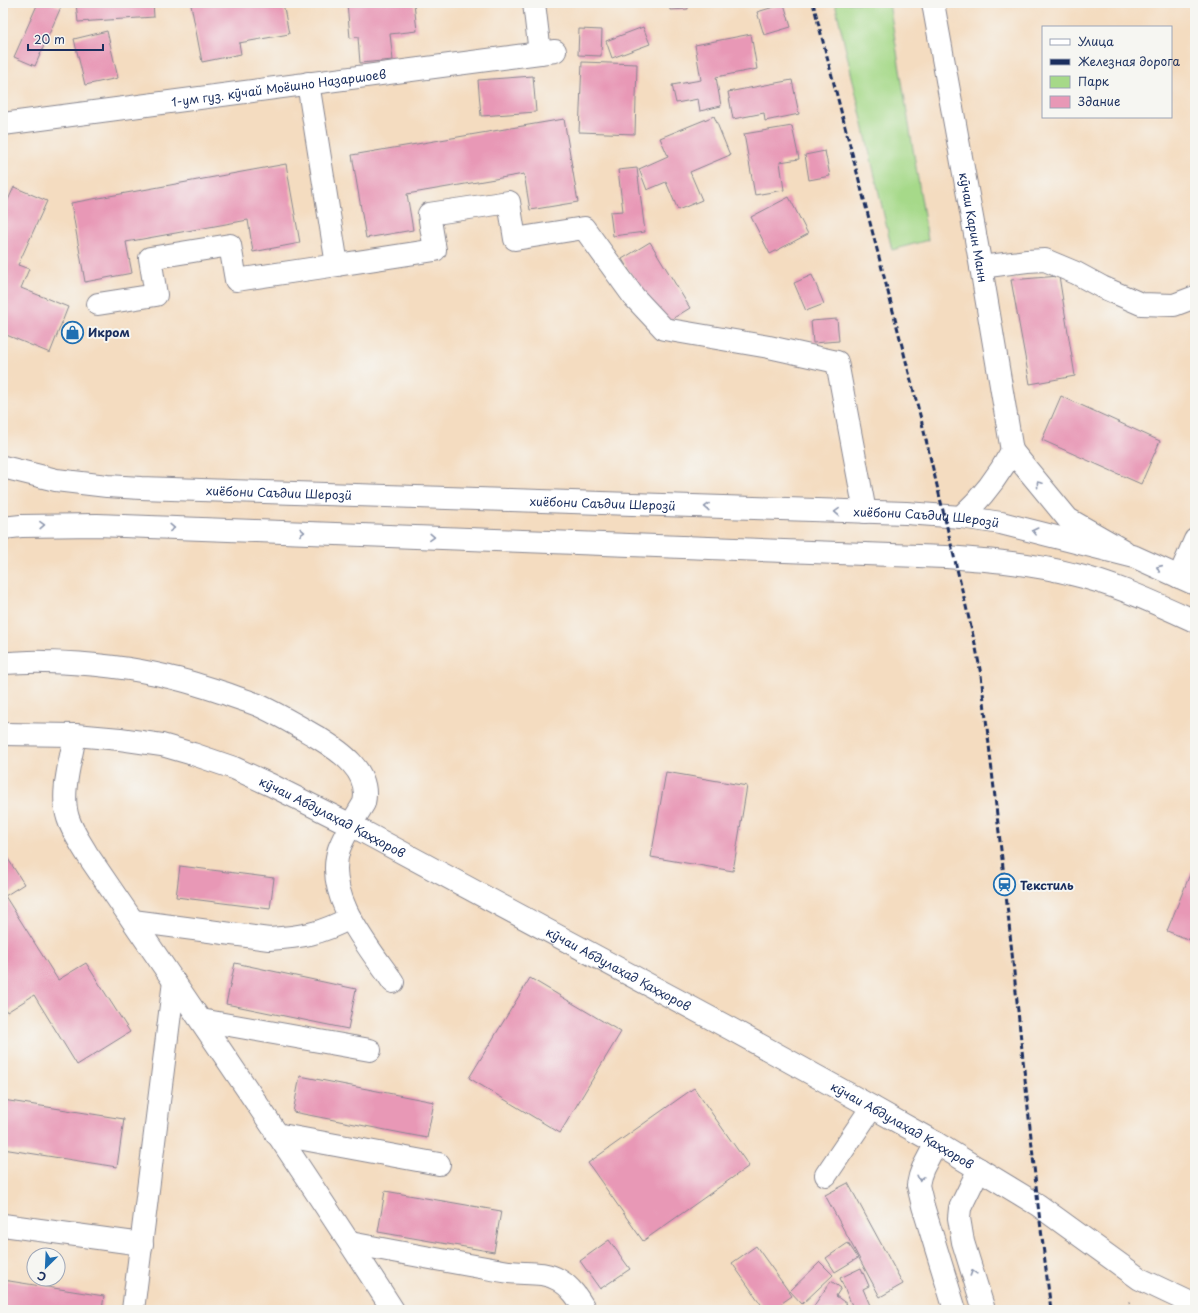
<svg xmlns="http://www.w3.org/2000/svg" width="1198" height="1313" viewBox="0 0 1198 1313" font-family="'Playpen Sans',sans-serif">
	<rect width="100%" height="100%" fill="#f6f6f2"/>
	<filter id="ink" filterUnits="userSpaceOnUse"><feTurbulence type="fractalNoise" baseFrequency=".025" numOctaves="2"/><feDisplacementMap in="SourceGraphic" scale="8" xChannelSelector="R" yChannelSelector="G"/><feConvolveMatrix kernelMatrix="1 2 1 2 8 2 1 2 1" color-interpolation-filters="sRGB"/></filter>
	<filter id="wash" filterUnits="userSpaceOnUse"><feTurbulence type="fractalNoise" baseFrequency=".012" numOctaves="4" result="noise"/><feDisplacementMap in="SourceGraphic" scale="16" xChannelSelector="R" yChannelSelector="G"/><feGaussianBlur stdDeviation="0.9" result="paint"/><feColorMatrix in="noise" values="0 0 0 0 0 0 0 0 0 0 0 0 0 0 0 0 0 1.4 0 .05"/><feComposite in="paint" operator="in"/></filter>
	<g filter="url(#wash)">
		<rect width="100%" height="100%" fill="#f4dcc0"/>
		<!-- green -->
		<path fill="#a6d989" stroke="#608474" d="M835,3H889L928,240L892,250Z"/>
		<g id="blocks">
			<!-- building -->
			<path fill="#e898b6" d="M38,3H51L61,7L35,66L14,57Z
				M76,3H153L154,17L78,22Z
				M200,3H283L289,34L239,43L241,54L202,62L191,5Z
				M347,3H414L417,31L390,34L393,60L360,63L358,37L350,38Z
				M669,3H688V9L670,10Z
				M784,4L791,27L764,35L757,12Z
				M643,27L650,44L612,58L606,41Z
				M579,29L602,30L601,56L578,55Z
				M107,31L118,78L85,85L74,39Z
				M751,34L757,69L716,77L721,106L700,111L698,99L676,103L672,85L701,80L695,45Z
				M582,62L637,64L635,134L579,132Z
				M533,76L536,112L481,116L478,80Z
				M792,80L799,114L765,121L764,113L733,119L728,92Z
				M714,116L730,155L690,172L702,200L678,210L666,182L647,190L639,169L668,156L660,138Z
				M564,119L578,202L530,210L524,174L407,194L413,230L366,238L352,155Z
				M792,126L799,159L780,162L784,190L755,195L744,134Z
				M825,151L830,176L809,180L805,155Z
				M286,164L300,243L253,252L248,220L126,242L132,273L85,282L71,203Z
				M637,168L645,232L613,236L610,212L623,211L618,170Z
				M14,187L47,201L18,265L29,269L21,288L68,307L50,353L4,334L3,330V211Z
				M789,197L808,234L770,254L751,217Z
				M650,242L690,308L662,325L622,259Z
				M812,275L824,304L806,311L794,283Z
				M1059,276L1075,376L1030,384L1011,280Z
				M837,319L839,341L813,343L811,321Z
				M1061,396L1160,441L1141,484L1042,440Z
				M666,772L747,786L733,871L651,857Z
				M3,851L24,884L5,896L58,980L86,963L130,1032L77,1065L34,995L7,1012L3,1005Z
				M1195,862V942L1167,931Z
				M180,866L274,878L270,909L176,897Z
				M235,963L356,989L348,1029L226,1004Z
				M530,978L621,1032L560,1133L469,1078Z
				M300,1076L434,1102L427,1138L293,1112Z
				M694,1088L749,1166L643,1241L588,1163Z
				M3,1100L124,1119L117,1167L3,1149Z
				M848,1183L903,1284L880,1297L825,1195Z
				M385,1191L501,1211L494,1252L378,1232Z
				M609,1240L630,1269L600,1289L580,1261Z
				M848,1243L858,1258L835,1272L826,1258Z
				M756,1246L792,1296L772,1310H765L732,1263Z
				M820,1262L833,1275L802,1304L790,1291Z
				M861,1268L869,1286L863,1289L872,1310H854L840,1278Z
				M3,1280L104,1296L102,1310H3Z
				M831,1281L841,1288L836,1296L847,1304L843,1310H811Z"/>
		</g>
	</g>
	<g filter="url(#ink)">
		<use href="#blocks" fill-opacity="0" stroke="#88868f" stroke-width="1"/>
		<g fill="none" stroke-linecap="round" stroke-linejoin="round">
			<defs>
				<g id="minor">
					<path d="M534,3L540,53"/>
					<path id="s1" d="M933,3L981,267L1012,451"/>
					<path d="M308,83L337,265L435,250L429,214L509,202L515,239L584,228L634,297L664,329L769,347L837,362L865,512"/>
					<path id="s2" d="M3,124L555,51"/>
					<path d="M981,267L1027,261L1045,260L1076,273L1102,287L1141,304L1174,305L1195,297"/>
					<path d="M98,304L156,295L150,258L230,245L236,280L337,265"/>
					<path d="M961,517C983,497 998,477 1012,451L1068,519L1124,551"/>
					<path d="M1179,577L1195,540"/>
					<path d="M3,663C17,663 31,661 45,662C86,663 129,667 169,677C188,681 208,688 227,694C237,698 248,701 258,705C278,714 298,726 317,737C340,751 371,771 364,803C355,818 345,833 339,849C324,896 368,946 393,982"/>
					<path id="s3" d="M3,734L75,735L120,739L162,745L193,754L234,768L271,785L351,825L731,1029L872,1107L936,1143L1038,1205L1140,1279L1195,1305"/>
					<path d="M75,735C71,760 60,793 68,818C72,831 80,842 87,854C190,1005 294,1156 393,1310"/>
					<path d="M133,921L269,939C302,937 320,934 350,918"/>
					<path d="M201,1020L370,1050"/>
					<path d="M276,1134L439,1164"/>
					<path d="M936,1143L923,1168L920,1176L918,1185L923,1206L955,1310"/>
					<path d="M979,1169L960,1208L959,1218L963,1242L984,1310"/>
					<path d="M826,1175L872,1107"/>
					<path d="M3,1225L142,1244"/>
					<path d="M350,1243C403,1253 456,1263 509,1272C526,1274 544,1271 559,1280C571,1287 578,1298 585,1310"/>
					<path d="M133,1310L174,981"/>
				</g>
				<g id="highway">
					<path id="s4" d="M3,467L56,480L107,486L141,488L906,513L961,517L1001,523L1135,557L1195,584"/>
					<path d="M3,528L21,526L97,525L945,557C987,560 1030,563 1072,574C1115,584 1155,603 1195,621"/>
				</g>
			</defs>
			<!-- minor casing -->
			<use href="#minor" stroke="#88868f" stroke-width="24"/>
			<!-- highway casing -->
			<use href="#highway" stroke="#88868f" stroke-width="24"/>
			<!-- path -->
			<path stroke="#88868f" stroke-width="2.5" stroke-dasharray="1 3" stroke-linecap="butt" d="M1126,1310L1130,1301"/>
			<!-- minor -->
			<use href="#minor" stroke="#fff" stroke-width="22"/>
			<!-- highway -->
			<use href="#highway" stroke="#fff" stroke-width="22"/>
			<!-- rail -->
			<path stroke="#1b2f5e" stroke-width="3" stroke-dasharray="6 3" stroke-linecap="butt" d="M813,3L921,419L976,648L981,675L1005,885L1038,1205L1051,1310"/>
		</g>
		<!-- one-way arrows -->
		<defs><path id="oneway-chevron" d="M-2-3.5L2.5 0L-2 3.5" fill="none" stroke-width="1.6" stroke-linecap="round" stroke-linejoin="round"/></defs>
		<g stroke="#8d97ae">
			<use href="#oneway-chevron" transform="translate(1039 484) rotate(-130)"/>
			<use href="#oneway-chevron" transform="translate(707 507) rotate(-178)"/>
			<use href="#oneway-chevron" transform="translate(837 512) rotate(-178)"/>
			<use href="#oneway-chevron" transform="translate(42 525) rotate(-2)"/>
			<use href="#oneway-chevron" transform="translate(172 528) rotate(2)"/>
			<use href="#oneway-chevron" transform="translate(1035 531) rotate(-166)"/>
			<use href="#oneway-chevron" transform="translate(302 532) rotate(2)"/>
			<use href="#oneway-chevron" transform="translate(432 537) rotate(2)"/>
			<use href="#oneway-chevron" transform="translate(1159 568) rotate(-156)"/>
			<use href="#oneway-chevron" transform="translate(920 1178) rotate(104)"/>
			<use href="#oneway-chevron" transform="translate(973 1273) rotate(-108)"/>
		</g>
	</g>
	<!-- icons -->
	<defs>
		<symbol id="shop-ring" viewBox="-11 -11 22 22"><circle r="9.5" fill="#f6f6f2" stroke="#1f6fb2" stroke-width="1.5"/><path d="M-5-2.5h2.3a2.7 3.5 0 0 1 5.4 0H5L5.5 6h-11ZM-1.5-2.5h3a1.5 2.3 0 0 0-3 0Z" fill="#1f6fb2"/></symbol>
		<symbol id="station-ring" viewBox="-11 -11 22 22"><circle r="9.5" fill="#f6f6f2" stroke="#1f6fb2" stroke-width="1.5"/><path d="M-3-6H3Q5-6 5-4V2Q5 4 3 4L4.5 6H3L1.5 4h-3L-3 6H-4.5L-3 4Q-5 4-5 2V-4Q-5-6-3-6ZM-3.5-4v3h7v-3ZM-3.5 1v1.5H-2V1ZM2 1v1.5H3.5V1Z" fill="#1f6fb2"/></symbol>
	</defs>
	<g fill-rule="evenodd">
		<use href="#shop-ring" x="60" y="320" width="25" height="25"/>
		<use href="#station-ring" x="992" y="872" width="25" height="25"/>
	</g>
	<g text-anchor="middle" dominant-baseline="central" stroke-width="4" stroke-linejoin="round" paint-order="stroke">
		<!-- street labels -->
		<g font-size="12" fill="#1b2f5e" stroke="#f6f6f2">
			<text stroke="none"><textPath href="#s2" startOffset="278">1-ум гуз. кӯчай Моёшно Назаршоев</textPath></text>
			<text stroke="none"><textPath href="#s1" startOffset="228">кӯчаи Карин Манн</textPath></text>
			<text stroke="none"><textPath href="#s4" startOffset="278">хиёбони Саъдии Шерозӣ</textPath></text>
			<text stroke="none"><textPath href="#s4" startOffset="602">хиёбони Саъдии Шерозӣ</textPath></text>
			<text stroke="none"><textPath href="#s4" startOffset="926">хиёбони Саъдии Шерозӣ</textPath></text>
			<text stroke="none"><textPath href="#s3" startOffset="345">кӯчаи Абдулаҳад Қаҳҳоров</textPath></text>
			<text stroke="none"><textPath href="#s3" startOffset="669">кӯчаи Абдулаҳад Қаҳҳоров</textPath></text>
			<text stroke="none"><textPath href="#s3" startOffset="993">кӯчаи Абдулаҳад Қаҳҳоров</textPath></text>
		</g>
		<!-- poi labels -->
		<g font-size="12" font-weight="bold" fill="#1b2f5e" stroke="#f6f6f2" text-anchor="start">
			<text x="88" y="332">Икром</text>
			<text x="1020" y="885">Текстиль</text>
		</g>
	</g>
	<!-- margin -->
	<rect width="1198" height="1313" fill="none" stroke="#f6f6f2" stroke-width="16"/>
	<!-- legend -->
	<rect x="1042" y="26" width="130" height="92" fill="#f6f6f2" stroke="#9ea6b7"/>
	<rect x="1050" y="39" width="20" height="6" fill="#ffffff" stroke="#9ea6b7"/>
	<text x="1078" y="46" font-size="12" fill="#1b2f5e">Улица</text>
	<rect x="1050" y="59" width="20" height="6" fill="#1b2f5e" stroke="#9ea6b7"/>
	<text x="1078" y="66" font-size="12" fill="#1b2f5e">Железная дорога</text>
	<rect x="1050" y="76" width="20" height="12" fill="#a6d989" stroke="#9ea6b7"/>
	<text x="1078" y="86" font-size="12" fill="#1b2f5e">Парк</text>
	<rect x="1050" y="96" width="20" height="12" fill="#e898b6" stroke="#9ea6b7"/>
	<text x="1078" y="106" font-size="12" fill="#1b2f5e">Здание</text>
	<!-- north arrow -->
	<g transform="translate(46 1267) rotate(204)"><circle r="19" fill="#f6f6f2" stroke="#9ea6b7"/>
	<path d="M0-3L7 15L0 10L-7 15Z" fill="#1f6fb2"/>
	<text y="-6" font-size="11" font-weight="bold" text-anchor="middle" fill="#1b2f5e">С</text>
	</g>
	<!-- scale -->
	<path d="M28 44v6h75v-6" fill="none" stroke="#1b2f5e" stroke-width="2"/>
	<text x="34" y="44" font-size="12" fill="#1b2f5e" stroke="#f6f6f2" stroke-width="3" paint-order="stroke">20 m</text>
</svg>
